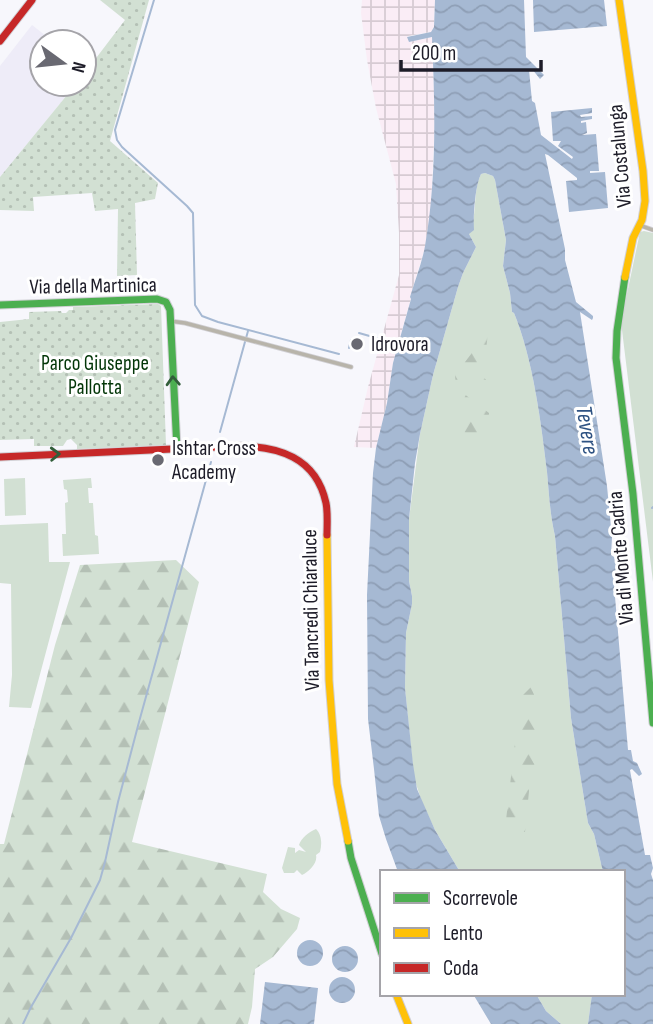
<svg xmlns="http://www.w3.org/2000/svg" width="653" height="1024" viewBox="0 0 653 1024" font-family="'Sofia Sans Condensed',sans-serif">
	<defs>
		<pattern id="industrial-grid" width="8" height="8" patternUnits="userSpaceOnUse" patternTransform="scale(1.75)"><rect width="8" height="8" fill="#faedf6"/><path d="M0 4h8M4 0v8" fill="none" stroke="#d6cbd3"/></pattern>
		<pattern id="forest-firs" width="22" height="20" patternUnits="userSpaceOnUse" patternTransform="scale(1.75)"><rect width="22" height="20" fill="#d2e0d3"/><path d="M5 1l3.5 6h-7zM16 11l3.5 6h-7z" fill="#b4c0b5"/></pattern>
		<pattern id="park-dots" width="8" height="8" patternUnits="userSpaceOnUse" patternTransform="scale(1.75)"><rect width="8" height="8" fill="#d2e0d3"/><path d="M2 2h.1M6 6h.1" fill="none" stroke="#b4c0b5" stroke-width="1.8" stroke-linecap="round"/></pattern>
		<pattern id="water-waves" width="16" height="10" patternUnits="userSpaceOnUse" patternTransform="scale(1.75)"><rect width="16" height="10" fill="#a6b9d3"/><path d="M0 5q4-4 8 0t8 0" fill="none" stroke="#8e9eb5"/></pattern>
	</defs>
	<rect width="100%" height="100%" fill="#f7f7fc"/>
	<!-- built -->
	<path fill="#eeecf8" d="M32,25L46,36L44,39L48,42H42V84H76L0,177V66Z"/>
	<!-- industrial -->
	<path fill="url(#industrial-grid)" d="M362,0H435L434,27L431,32L408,36L409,42L432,37L435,119L431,207L425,248L410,297L411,298L393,363L387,403L376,448L354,447L368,387L399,275V233L396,184L376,108L367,60L361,13Z"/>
	<!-- grass -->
	<path fill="#d2e0d3" d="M485,173L493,176L495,180L506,240L503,266L510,293L512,312L514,313C533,359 541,422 547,472C549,493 550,515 555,536L571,718L588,823L594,834L603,872H460L435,830L422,802L414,778L405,688L406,633L412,604V596L409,581V519L420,434L433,375L458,287L463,273L476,247L469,234C478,216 472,193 481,174Z
		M644,231L653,233V582L621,322L640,232Z
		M25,478L26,515L5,516L4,479Z
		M91,478L92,488H88L89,503H93L95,535L98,536L99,554L63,556L62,534H66L65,503L68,502L67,490L64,489L63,480Z
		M48,523L49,562H70L31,708L9,707L12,675L11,584L0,583V525Z
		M316,829C322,835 322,844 320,852L316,855C318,863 309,872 302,875L297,870L294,873H284L282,868L288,847L295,848V853L299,850L306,852L299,845C301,838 309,832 316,829Z
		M536,994H592L588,1024H561L546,1011Z"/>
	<!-- forest -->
	<path fill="url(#forest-firs)" d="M488,332L485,360L478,371L488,382L492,403L487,405L474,381L465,384L463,393L489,413L487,436L460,432L455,375Z
		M176,560L199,582L132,842L267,874L263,892L281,909L300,918L297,929L273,957L255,969L252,1007L248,1024H0V844H4L55,645L80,565Z
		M531,687L541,712L540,728L531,757L539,774L541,789L530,781L525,832L505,829L520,698Z"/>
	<!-- park -->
	<path fill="url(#park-dots)" d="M100,0H149L110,141L158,183L155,199L135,203L137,275L117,276L118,209L95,211L92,193L33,197L34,211L0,210V177L76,84H84V74L125,20Z
		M158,304L161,306L166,445L77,449V445L71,439L67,440L63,446H34V439L0,440V322L29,319V312L61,311L62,313H66L69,310H73V307Z"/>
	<!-- water -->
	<path fill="url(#water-waves)" d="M435,0H524L526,57L544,75L540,79L532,69L529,70L532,101L535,103L541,135L572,159L573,157L558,146L561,141H553L551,112L592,108V113L580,115L581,117L592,116V119L581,121V123L586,122L587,133L582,135L596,134L599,171H590V173L605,172L608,208L569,212L566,181L577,180V178L548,155L545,154L565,249V260L576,302L593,316V318L592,320L580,312L607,486L612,538L611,555L617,559V569L613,573L628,750H631L633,761L637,763L642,774L639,776L632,769L630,770L645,855H650L653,868L651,874L653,880V1024H588L592,994H623V872H603L594,834L588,823L571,718L555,536C550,515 549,493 547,472C541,422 533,359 514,313L512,312L510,293L503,266L506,240L495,180L493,176L485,173L481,174C475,186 473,216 474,230L469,234L476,247L463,273L458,287L433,375L420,434L415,463L409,519V581L412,596V604L406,633L405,688L413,764L417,789L435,830L460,872H398L386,839L379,816L374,769L368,719L367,595L373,473L376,448L387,403L393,363L411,299L410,297C415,280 422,263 425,246C437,177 435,107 432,37L409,42L407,37L431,32L434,27Z
		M533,0H604L607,26L534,32Z
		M297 953a13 13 0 1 1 26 0a13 13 0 1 1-26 0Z
		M332 959a13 13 0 1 1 26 0a13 13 0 1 1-26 0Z
		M329 990a13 13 0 1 1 26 0a13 13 0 1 1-26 0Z
		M265,982L318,988L314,1024H260Z
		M473,994H536L546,1011L561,1024H491Z"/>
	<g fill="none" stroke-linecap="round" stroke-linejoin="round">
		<!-- stream -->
		<path stroke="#a6b9d3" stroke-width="2" d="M154,0L115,130L117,140L122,147L187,206L193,213L195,305L202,316L218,322L339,354
			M359,333L380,339
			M382,339L398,344
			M349,348L351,340
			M220,432L248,331
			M652,508L653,507
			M23,1024L31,1007L71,938L100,880L105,862L118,802L139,722L211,462"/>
		<defs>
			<path id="street" d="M639,225L653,230
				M170,321L185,323L351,367"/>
			<path id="fast" d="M625,277L617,331L616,358L633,494L653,723
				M0,305L157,299L166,302L170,310L177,449
				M348,841L351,858L382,954"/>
			<path id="slow" d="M619,0L643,171L645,201L642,220L633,238L625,277
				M327,535L329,680L337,784L348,841
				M396,994L408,1024"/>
			<path id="jam" d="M0,41L32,0
				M0,457L237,446C278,446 316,457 326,503C328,513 327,525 327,535"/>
		</defs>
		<!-- street casing -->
		<use href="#street" stroke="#d1d0d5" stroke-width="5"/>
		<!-- fast casing -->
		<use href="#fast" stroke="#d1d0d5" stroke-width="9"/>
		<!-- slow casing -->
		<use href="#slow" stroke="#d1d0d5" stroke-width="9"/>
		<!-- jam casing -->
		<use href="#jam" stroke="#d1d0d5" stroke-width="9"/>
		<!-- street -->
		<use href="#street" stroke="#b8b4aa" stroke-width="3.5"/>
		<!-- fast -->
		<use href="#fast" stroke="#4caf50" stroke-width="7"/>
		<!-- slow -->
		<use href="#slow" stroke="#ffc107" stroke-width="7"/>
		<!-- jam -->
		<use href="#jam" stroke="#c62828" stroke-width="7"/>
	</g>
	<!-- one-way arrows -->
	<defs><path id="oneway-chevron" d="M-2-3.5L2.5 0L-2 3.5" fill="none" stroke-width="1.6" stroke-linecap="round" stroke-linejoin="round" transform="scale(1.75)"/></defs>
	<g stroke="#325e3a">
		<use href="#oneway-chevron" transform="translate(173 381) rotate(-93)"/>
		<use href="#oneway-chevron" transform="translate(55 454) rotate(-2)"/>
	</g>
	<!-- markers -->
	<g fill="#696972" stroke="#fff" stroke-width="2.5">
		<circle cx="357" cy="344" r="7"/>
		<circle cx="158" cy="460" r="7"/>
	</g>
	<g text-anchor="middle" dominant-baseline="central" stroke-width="6" stroke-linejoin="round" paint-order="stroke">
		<!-- street labels -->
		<g font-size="21" fill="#1d1c28" stroke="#fff">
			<text transform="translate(620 156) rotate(-95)">Via Costalunga</text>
			<text transform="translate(93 286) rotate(-1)">Via della Martinica</text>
			<text transform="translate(621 558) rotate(-95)">Via di Monte Cadria</text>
			<text transform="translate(311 610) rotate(-91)">Via Tancredi Chiaraluce</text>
		</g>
		<!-- poi labels -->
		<g font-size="21" fill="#1d1c28" stroke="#fff" text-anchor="start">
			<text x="371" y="344">Idrovora</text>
			<text x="172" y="448">Ishtar Cross<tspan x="172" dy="24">Academy</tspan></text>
		</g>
		<!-- park labels -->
		<g font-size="21" fill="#033608" stroke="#fff">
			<text x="95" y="363">Parco Giuseppe<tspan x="95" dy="24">Pallotta</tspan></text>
		</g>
		<!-- water labels -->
		<g font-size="23" font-style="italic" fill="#2e5282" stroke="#fff">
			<text transform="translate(587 430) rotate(81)">Tevere</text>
		</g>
	</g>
	<!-- legend -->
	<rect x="380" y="870" width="245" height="126" fill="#ffffff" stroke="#a5a4a9" stroke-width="2"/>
	<rect x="394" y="893" width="35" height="10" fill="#4caf50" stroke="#a5a4a9" stroke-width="2"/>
	<text x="443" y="905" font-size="21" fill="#1d1c28">Scorrevole</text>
	<rect x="394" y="928" width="35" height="10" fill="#ffc107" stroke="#a5a4a9" stroke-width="2"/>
	<text x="443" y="940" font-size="21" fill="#1d1c28">Lento</text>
	<rect x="394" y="963" width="35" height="10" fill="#c62828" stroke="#a5a4a9" stroke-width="2"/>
	<text x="443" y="975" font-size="21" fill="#1d1c28">Coda</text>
	<!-- north arrow -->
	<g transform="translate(63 63) rotate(105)"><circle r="33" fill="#ffffff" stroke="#a5a4a9" stroke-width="2"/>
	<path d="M0-5L12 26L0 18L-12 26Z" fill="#696972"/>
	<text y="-10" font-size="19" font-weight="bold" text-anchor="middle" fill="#1d1c28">N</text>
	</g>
	<!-- scale -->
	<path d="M401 60v10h140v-10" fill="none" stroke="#1d1c28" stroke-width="3.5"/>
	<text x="412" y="60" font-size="21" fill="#1d1c28" stroke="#ffffff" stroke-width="5" paint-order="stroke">200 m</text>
</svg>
